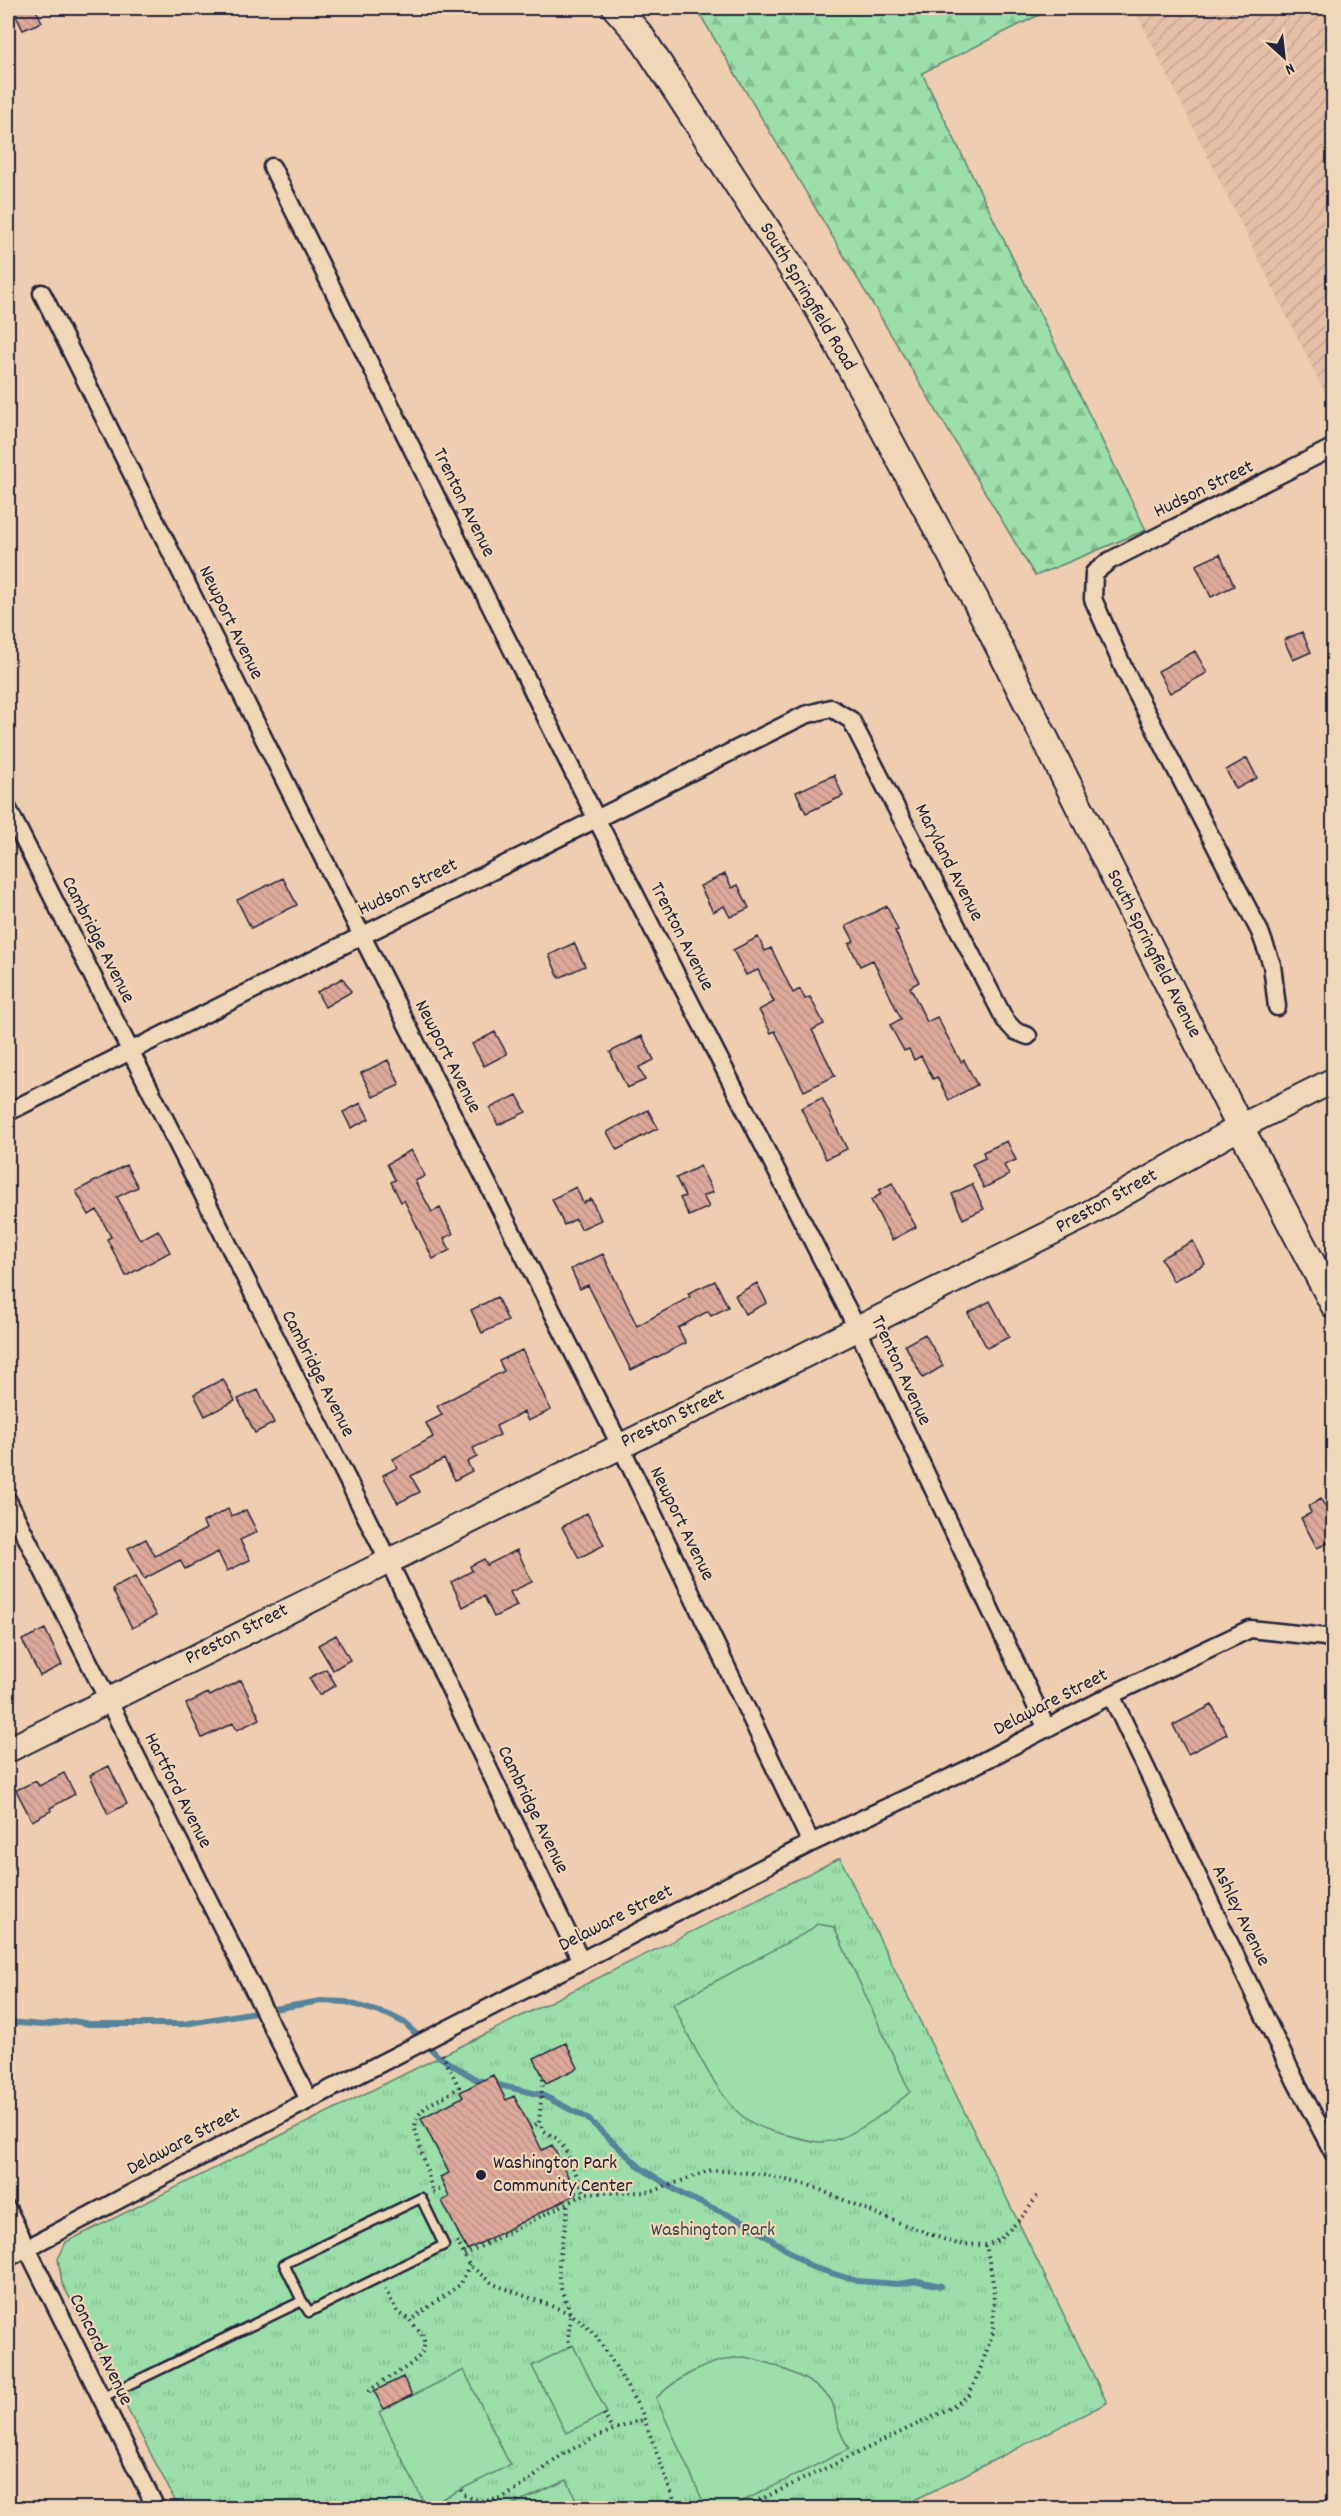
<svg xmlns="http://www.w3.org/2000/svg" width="1341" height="2516" viewBox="0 0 1341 2516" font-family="Dekko,sans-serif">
	<defs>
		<pattern id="industrial-furrows" width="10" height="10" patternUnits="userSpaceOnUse" patternTransform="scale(1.5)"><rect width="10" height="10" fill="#e5bfa8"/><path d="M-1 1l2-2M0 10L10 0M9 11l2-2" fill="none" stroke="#c4a492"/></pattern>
		<pattern id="grass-tufts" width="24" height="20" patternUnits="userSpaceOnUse" patternTransform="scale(1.5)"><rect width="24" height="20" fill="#9bdeaa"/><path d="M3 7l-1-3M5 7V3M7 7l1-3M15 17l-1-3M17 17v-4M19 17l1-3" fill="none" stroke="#85be93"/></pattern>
		<pattern id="forest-firs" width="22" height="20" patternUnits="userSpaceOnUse" patternTransform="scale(1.5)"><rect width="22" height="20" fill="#9bdeaa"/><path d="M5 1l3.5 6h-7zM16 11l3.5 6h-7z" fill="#85be93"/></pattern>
		<pattern id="building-back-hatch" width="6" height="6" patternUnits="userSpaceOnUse" patternTransform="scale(1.5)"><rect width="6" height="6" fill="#dca99a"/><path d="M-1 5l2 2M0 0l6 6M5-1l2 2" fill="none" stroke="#bc9186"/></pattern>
	</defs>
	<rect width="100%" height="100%" fill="#efcdb1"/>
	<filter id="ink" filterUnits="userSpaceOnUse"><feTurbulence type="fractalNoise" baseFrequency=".0167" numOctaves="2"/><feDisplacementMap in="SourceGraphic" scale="12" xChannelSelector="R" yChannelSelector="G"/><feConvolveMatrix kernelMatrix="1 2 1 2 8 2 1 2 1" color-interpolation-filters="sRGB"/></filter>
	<g filter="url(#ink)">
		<!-- industrial -->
		<path fill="url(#industrial-furrows)" d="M1134,8H1333V409Z"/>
		<!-- grass -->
		<path fill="url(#grass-tufts)" stroke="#5e8072" stroke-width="1.5" d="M840,1858L1107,2403L899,2508H179L62,2283L58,2259L66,2242Z"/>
		<!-- forest -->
		<path fill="url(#forest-firs)" stroke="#5e8072" stroke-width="1.5" d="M696,8H1053L922,73L1146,530L1035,576Z"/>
		<!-- pitch -->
		<path fill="#9bdeaa" stroke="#5e8072" stroke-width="1.5" d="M817,1924L834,1927L910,2092C890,2109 851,2140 824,2142C814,2143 802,2138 792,2136C775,2133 761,2129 746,2119C718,2100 688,2035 673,2004L809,1931Z
			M573,2345L607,2413L566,2433L532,2366Z
			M744,2357C768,2361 817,2380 831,2400C835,2406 835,2416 837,2423C840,2432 844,2440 849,2449L729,2508H706L656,2398C679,2376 711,2359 744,2357Z
			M464,2370L510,2465L426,2507L379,2412Z
			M567,2480L580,2508H505Z"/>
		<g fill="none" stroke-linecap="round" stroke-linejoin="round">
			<!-- stream -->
			<path stroke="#57849a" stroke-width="6" d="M8,2022L42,2025L73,2021L89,2024H184L321,2001L346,2002L389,2015L405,2023L438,2056L477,2080L542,2095L587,2118L641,2168L685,2196L745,2222L812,2267L857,2281L898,2284L918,2281L941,2286"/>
		</g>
		<!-- building -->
		<path fill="url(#building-back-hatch)" stroke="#22223b" stroke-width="1.5" d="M12,8H35L42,22L23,30Z
			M1220,554L1234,586L1211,597L1196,565Z
			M1302,632L1311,652L1293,660L1284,640Z
			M1195,651L1207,673L1170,693L1158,671Z
			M1247,758L1257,778L1236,789L1226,770Z
			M834,775L843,796L806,813L796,792Z
			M725,874L732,888L738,885L749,908L730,917L724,906L713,912L700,886Z
			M283,878L297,905L251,928L237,900Z
			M887,906L898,930L895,931L919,982L910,987L927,1022L937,1017L961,1062L964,1060L977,1085L949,1100L937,1077L933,1079L921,1056L914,1060L909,1049L904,1051L890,1025L901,1019L873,960L860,966L849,944L854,941L846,926Z
			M758,937L765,951L771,948L793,993L800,989L805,999L810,997L824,1024L812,1030L835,1076L804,1091L775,1031L771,1033L759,1010L774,1002L758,970L746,975L733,950Z
			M574,943L585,966L559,978L549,955Z
			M343,978L351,992L325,1007L317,992Z
			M495,1032L507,1054L484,1066L472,1044Z
			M642,1036L654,1060L639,1067L645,1080L627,1088L610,1052Z
			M388,1060L400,1085L373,1097L361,1073Z
			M517,1095L526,1112L498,1125L490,1108Z
			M822,1098L847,1149L826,1159L801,1108Z
			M361,1103L369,1119L351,1128L343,1112Z
			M648,1110L658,1128L617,1150L607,1132Z
			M1007,1141L1016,1160L1004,1165L1009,1175L984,1188L972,1164L985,1158L983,1152Z
			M411,1150L425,1176L415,1181L432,1212L440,1208L453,1234L444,1238L450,1250L433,1259L404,1200L401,1202L391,1182L395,1180L387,1164Z
			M126,1165L138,1187L117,1197L140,1240L158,1230L170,1252L126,1276L107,1239L111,1237L97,1210L89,1215L76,1191Z
			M700,1166L713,1192L703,1196L709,1207L689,1216L680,1198L685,1196L676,1178Z
			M892,1183L916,1227L892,1240L871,1200L881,1194L879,1190Z
			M972,1184L984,1209L963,1219L952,1194Z
			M576,1187L583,1203L591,1199L601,1220L581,1229L576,1219L564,1225L552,1199Z
			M1193,1241L1205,1264L1173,1281L1161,1258Z
			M603,1254L637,1326L690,1297L688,1293L715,1281L728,1307L711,1316L708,1311L678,1328L686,1343L631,1370L588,1285L580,1289L571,1269Z
			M757,1283L767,1303L745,1314L735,1295Z
			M497,1297L508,1321L482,1333L471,1310Z
			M990,1301L1009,1337L987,1348L968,1313Z
			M925,1334L943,1366L923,1378L905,1345Z
			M522,1350L551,1410L528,1421L524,1412L496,1426L500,1435L473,1448L477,1457L467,1462L472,1471L455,1480L444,1459L411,1476L420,1492L398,1503L383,1475L397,1468L393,1459L433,1437L426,1423L442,1415L437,1406L504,1371L499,1361Z
			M223,1379L235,1401L205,1416L194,1394Z
			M258,1390L274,1423L255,1433L238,1399Z
			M1321,1499L1334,1523V1540L1317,1548L1301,1518L1311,1513L1308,1506Z
			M228,1509L231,1516L246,1510L257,1532L240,1540L250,1560L227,1571L218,1552L185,1569L180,1560L144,1579L128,1548L146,1539L155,1556L206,1529L203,1522Z
			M587,1513L604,1545L579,1558L562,1527Z
			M517,1550L532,1582L510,1592L517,1606L494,1617L484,1596L463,1607L451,1582L472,1571L470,1566L484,1559L487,1565Z
			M135,1577L156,1616L132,1628L112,1589Z
			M45,1629L62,1665L40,1676L22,1640Z
			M336,1635L350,1660L333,1670L318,1645Z
			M326,1669L336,1685L319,1695L309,1678Z
			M241,1680L260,1719L237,1730L233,1723L202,1738L186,1704L208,1693L210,1696Z
			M1212,1705L1227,1734L1188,1754L1173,1725Z
			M109,1766L127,1804L108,1814L90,1775Z
			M64,1773L75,1794L50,1808L51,1811L32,1821L16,1790L36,1781L39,1786Z
			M566,2043L578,2068L546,2083L534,2058Z
			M493,2075L506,2100L514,2096L542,2150L552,2145L577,2194L467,2250L442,2201L449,2197L440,2177L449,2173L421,2118L463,2097L460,2092Z
			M403,2377L412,2395L384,2409L374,2391Z"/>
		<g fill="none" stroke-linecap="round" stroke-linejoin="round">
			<defs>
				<path id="lane" d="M101,2398L302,2301L284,2264L421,2198L444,2245L309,2312L302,2301"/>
				<path id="street" d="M272,167L596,818L857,1328L1047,1729
					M42,293L361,934L620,1445L811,1843
					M8,809L388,1560L581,1961
					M1277,1007L1272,965L1260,932L1124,669L1093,599L1094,573L1109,561L1334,447
					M8,1112L805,715L831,708L851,720L1005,1020L1015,1031L1028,1036
					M8,1501L309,2100
					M1111,1695L1295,2080L1334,2154
					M8,2210L156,2508
					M8,2258L309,2100L811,1843L962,1772L1111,1695L1250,1629L1325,1637L1334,1641"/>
				<path id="secondary" d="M8,1750L1081,1218L1240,1127L1334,1080"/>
				<path id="primary" d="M616,8L640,35L820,311L976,601L1240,1127L1334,1305"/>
			</defs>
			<!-- lane casing -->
			<use href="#lane" stroke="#22223b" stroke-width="13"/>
			<!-- street casing -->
			<use href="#street" stroke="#22223b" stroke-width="21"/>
			<!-- secondary casing -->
			<use href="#secondary" stroke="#22223b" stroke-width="28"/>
			<!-- primary casing -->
			<use href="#primary" stroke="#22223b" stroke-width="30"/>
			<!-- path -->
			<path stroke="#22223b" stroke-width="4" stroke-dasharray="1.5 4.5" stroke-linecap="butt" d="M543,2079L539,2123L544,2131L556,2138L565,2149L585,2194
				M530,2128L539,2123
				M432,2189L415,2129C415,2104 442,2101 459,2087L440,2050
				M433,2193L444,2187
				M568,2205C567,2230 555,2258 560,2284C562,2296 571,2307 570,2320C570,2331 566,2335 570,2347
				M457,2241L469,2265L493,2284L570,2313L593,2332L613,2362L642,2413L677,2508
				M464,2255L587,2193L651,2192L711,2170L763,2174L811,2186L889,2219L957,2244L986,2245L999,2240L1025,2214L1039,2193
				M385,2289L398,2313L410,2320
				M369,2392C382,2376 436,2362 422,2335C419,2330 413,2325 410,2320L461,2284L469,2265
				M604,2414L612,2430
				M461,2490L464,2495C503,2516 534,2472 564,2454C589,2439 616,2428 644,2419
				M743,2508L951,2408L969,2395L980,2370L993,2332L994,2288L986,2245"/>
			<!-- lane -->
			<use href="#lane" stroke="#f0d7b8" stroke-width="8"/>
			<!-- street -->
			<use href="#street" stroke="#f0d7b8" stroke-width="16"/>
			<!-- secondary -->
			<use href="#secondary" stroke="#f0d7b8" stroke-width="24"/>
			<!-- primary -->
			<use href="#primary" stroke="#f0d7b8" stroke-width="26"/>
		</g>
	</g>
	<!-- markers -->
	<circle fill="#22223b" stroke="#f0d7b8" stroke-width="2" cx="481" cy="2175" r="6"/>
	<g text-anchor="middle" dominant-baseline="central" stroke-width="4.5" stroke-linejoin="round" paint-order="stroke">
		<!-- street labels -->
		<g font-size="20" fill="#22223b" stroke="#f0d7b8">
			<text transform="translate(807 297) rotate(59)">South Springfield Road</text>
			<text transform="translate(1204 490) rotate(-26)">Hudson Street</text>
			<text transform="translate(463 503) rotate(64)">Trenton Avenue</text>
			<text transform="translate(230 623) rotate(64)">Newport Avenue</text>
			<text transform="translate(948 863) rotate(63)">Maryland Avenue</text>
			<text transform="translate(408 888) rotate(-26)">Hudson Street</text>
			<text transform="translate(681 937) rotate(63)">Trenton Avenue</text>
			<text transform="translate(97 940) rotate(63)">Cambridge Avenue</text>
			<text transform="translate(1153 954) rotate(63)">South Springfield Avenue</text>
			<text transform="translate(447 1057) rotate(63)">Newport Avenue</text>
			<text transform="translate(1107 1202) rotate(-29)">Preston Street</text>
			<text transform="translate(900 1371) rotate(65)">Trenton Avenue</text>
			<text transform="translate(317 1374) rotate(63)">Cambridge Avenue</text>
			<text transform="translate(673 1419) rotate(-26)">Preston Street</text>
			<text transform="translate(681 1524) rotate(64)">Newport Avenue</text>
			<text transform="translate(237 1635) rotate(-27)">Preston Street</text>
			<text transform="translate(1051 1703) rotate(-27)">Delaware Street</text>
			<text transform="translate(177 1791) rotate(63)">Hartford Avenue</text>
			<text transform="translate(532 1810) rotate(64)">Cambridge Avenue</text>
			<text transform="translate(1240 1916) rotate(64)">Ashley Avenue</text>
			<text transform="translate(616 1919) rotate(-27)">Delaware Street</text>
			<text transform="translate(184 2142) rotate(-28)">Delaware Street</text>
			<text transform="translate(100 2350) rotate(64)">Concord Avenue</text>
		</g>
		<!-- poi labels -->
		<g font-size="20" fill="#22223b" stroke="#f0d7b8" text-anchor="start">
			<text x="493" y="2164">Washington Park<tspan x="493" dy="23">Community Center</tspan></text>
		</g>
		<!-- park labels -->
		<g font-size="20" fill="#3a4851" stroke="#f0d7b8">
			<text x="713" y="2231">Washington Park</text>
		</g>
	</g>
	<!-- margin -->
	<rect width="1341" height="2516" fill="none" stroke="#f0d7b8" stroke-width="30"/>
	<rect x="15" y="15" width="1311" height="2486" fill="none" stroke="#22223b" stroke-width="2" filter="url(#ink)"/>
	<!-- north arrow -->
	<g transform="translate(1284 57) rotate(153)" stroke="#f0d7b8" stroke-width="4.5" paint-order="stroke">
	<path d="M0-4.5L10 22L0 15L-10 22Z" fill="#22223b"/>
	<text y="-9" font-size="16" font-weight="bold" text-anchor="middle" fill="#22223b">N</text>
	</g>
</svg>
